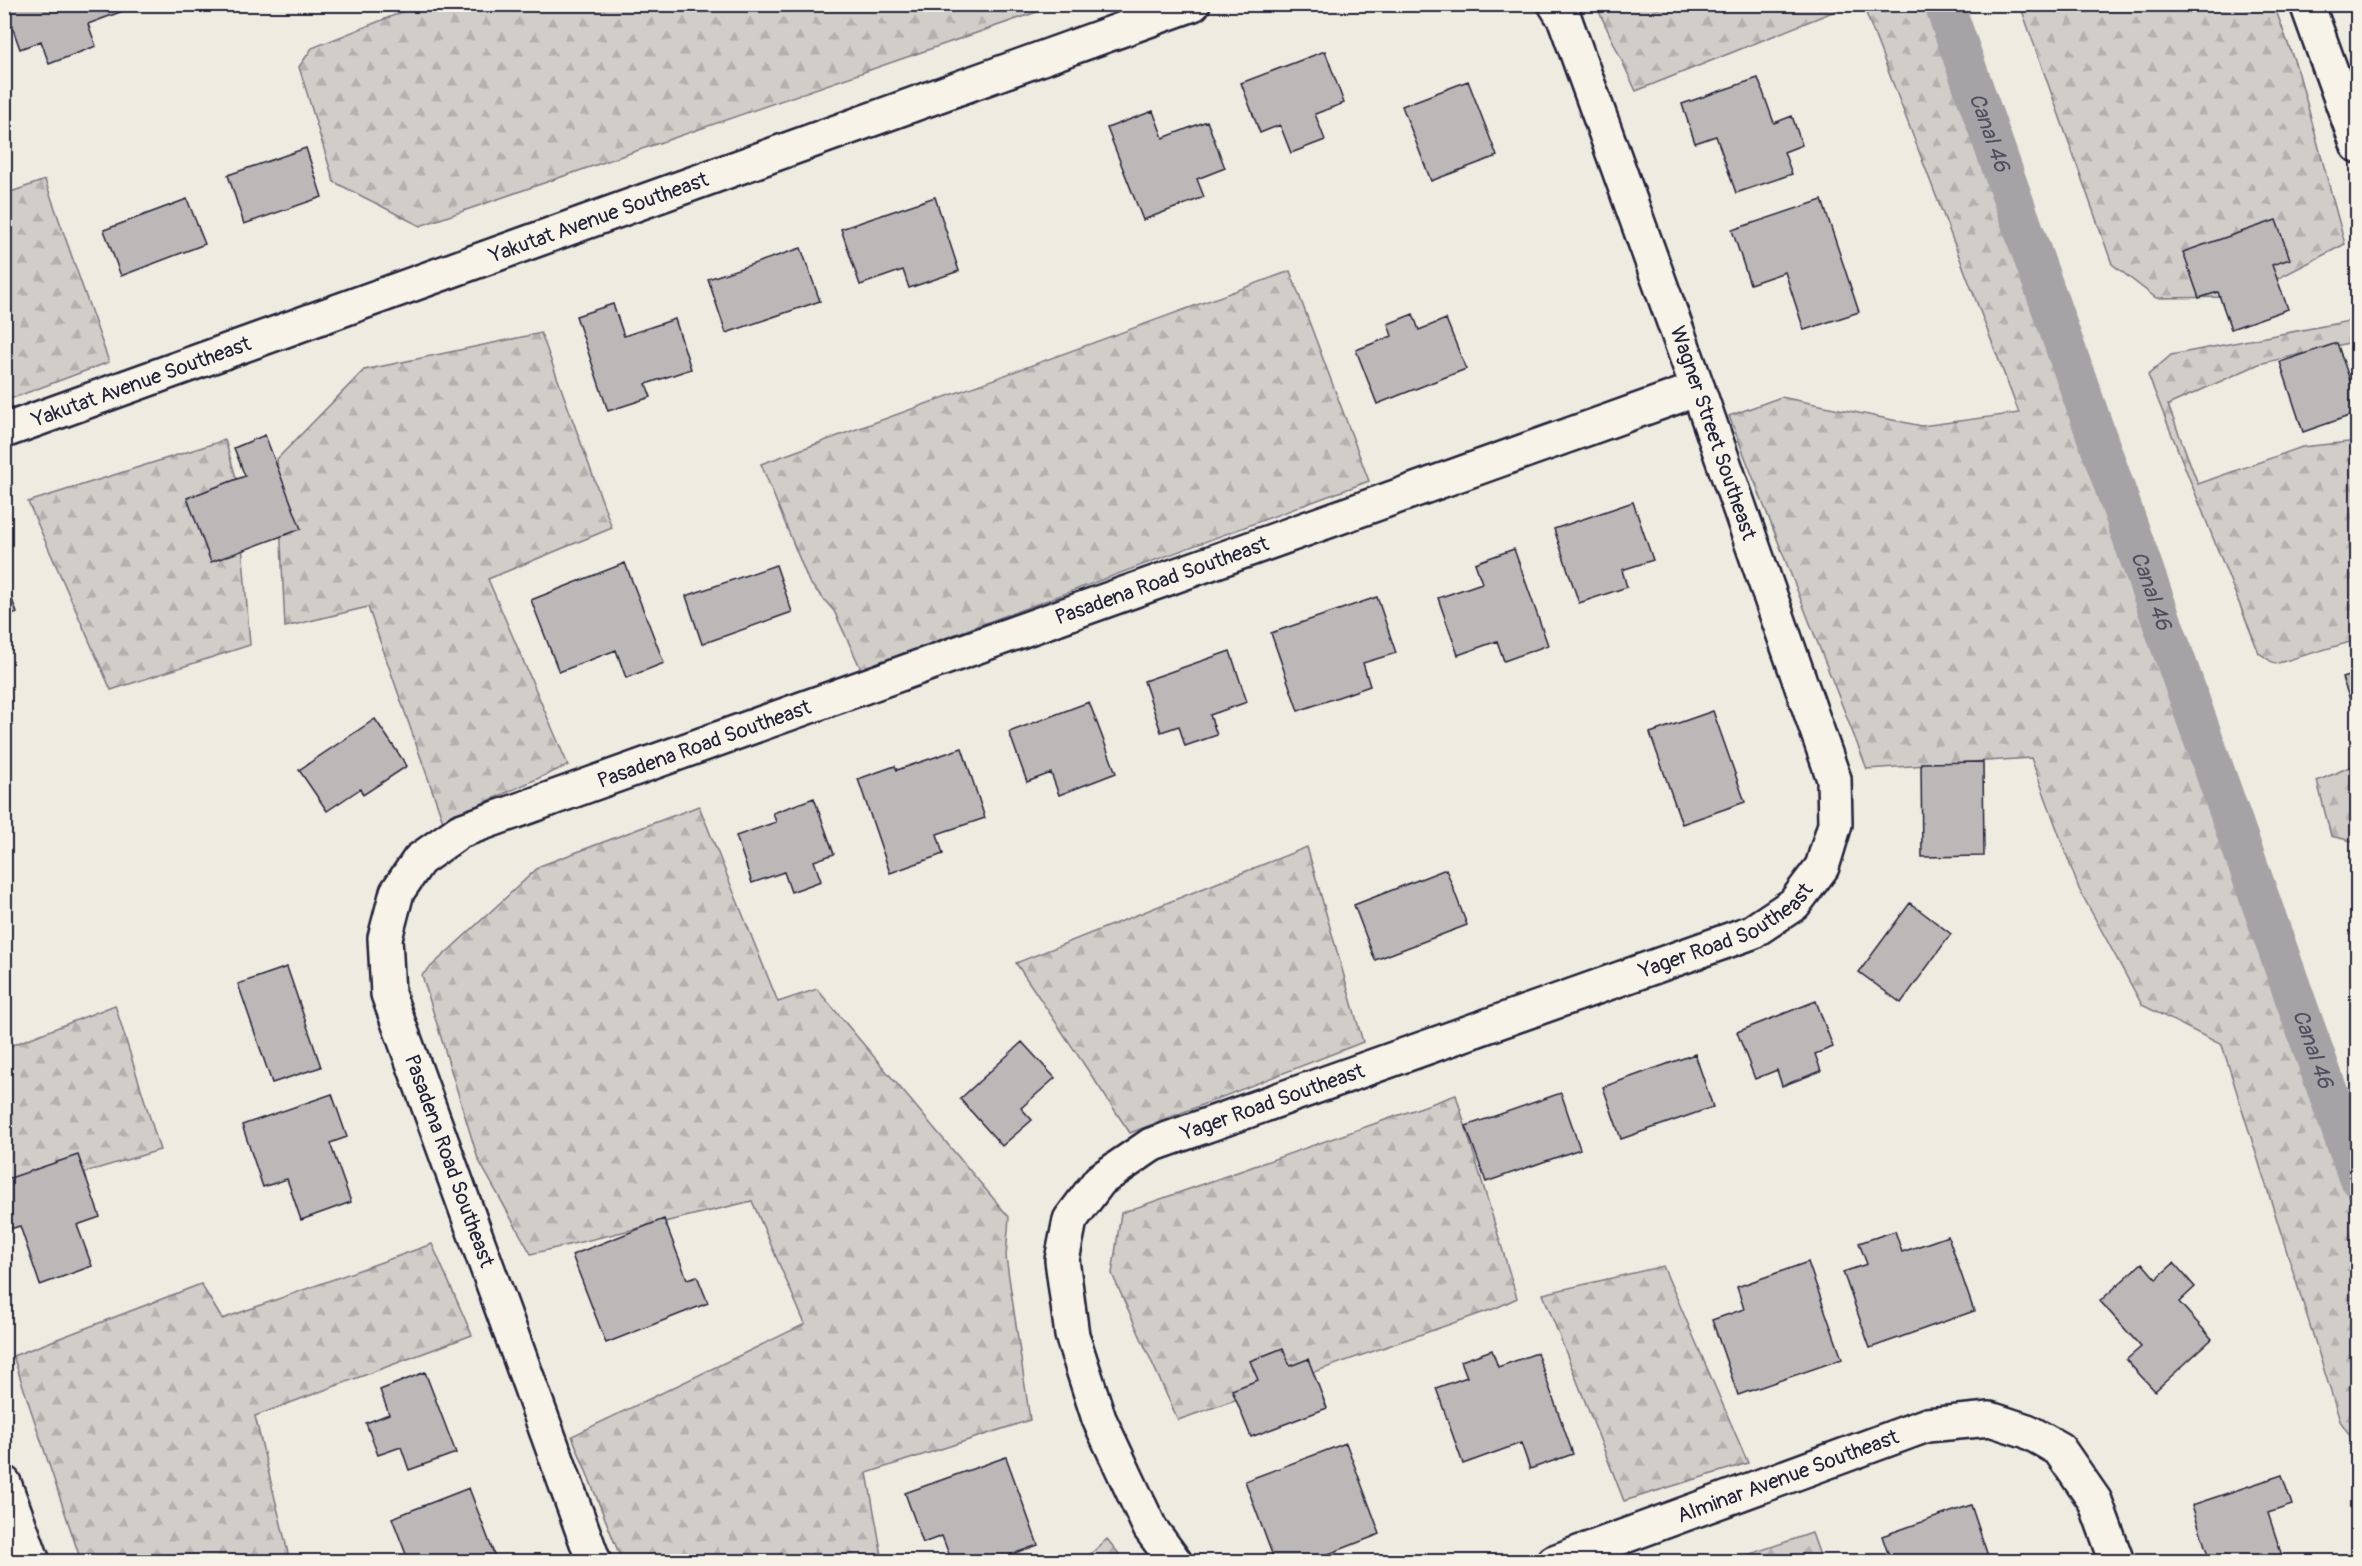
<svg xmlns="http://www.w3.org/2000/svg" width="2362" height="1566" viewBox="0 0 2362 1566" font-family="Pangolin,sans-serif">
	<defs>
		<pattern id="forest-firs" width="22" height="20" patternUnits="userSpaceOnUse" patternTransform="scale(1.5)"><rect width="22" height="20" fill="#d1cdc9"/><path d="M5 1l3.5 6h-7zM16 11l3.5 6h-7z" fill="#b3b0ae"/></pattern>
	</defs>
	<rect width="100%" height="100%" fill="#eeebe1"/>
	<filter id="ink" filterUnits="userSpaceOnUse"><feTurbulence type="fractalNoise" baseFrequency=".0167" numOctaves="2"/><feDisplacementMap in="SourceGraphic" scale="12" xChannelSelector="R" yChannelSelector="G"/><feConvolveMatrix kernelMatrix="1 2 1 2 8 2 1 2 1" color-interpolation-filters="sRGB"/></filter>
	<g filter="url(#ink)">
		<!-- forest -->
		<path fill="url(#forest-firs)" stroke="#7a7882" stroke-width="1.5" d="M420,5V4L1057,5L420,226L334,182L299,67L312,48Z
			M1596,5H1850L1636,91Z
			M1863,5H1931L2357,1217V1446L2340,1421L2222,1045L2142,1005L2079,889L2031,758L1867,769L1729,416L1781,397L1922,426L2019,413Z
			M2020,5H2274L2299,74L2345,244L2242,297L2156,298L2112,264Z
			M45,180L109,362L5,401V194Z
			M1290,271L1369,481L861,669L834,611L809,582L761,464Z
			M2349,321L2357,341L2259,364L2168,405L2198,484L2302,447L2357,441V640L2275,664L2259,653L2148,375L2171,355Z
			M541,333L612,528L488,579L568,765L443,821L368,607L285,627L277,459L364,370Z
			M225,440L237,481L250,645L111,690L28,502Z
			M2357,764V842L2331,836L2317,781Z
			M699,806L778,1002L817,989L1009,1217L1006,1257L1030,1420L867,1473L883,1561H622L572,1436L805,1324L752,1201L531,1254L478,1159L422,975L540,866Z
			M1307,847L1363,1042L1130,1133L1016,963Z
			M115,1005L160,1150L5,1196V1048Z
			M1456,1095L1517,1298L1496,1308L1178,1420L1112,1274L1121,1213Z
			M432,1244L472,1335L255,1416L290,1561H81L13,1356L201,1284L222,1319Z
			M1663,1266L1748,1463L1624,1501L1543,1294Z
			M1812,1533L1822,1561H1730Z
			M1107,1539L1125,1561H1083Z"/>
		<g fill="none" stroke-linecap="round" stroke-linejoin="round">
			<!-- canal -->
			<path stroke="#a6a3a6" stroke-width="40" id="s1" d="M1944,4L2358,1177"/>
		</g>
		<!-- building -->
		<path fill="#bbb8b7" stroke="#22223b" stroke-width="1.5" d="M4,4H121L123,11L88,24L96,46L49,64L41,41L20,49Z
			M1325,51L1344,103L1315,114L1325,140L1291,153L1280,125L1260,133L1241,83Z
			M1758,78L1774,123L1792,116L1802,145L1784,152L1792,174L1736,193L1716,136L1695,143L1682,104Z
			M1468,81L1497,156L1431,181L1402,106Z
			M1153,111L1163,138L1207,121L1225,168L1197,179L1204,197L1143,220L1107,128Z
			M306,148L322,197L244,224L228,175Z
			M935,197L959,271L909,288L903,270L860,285L841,229Z
			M187,199L205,244L121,276L104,230Z
			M1822,200L1859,312L1804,330L1785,272L1750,284L1732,230Z
			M2276,220L2290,259L2272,265L2288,309L2231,329L2218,292L2199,298L2183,252Z
			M801,248L820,301L726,333L708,279Z
			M613,304L624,336L675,319L691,369L646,384L651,397L608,411L576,316Z
			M1413,314L1419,330L1446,319L1466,369L1377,404L1356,350L1392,336L1388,324Z
			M2337,343L2358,403V413L2303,432L2280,362Z
			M265,435L301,529L211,562L187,498L245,476L234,448Z
			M1633,502L1653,560L1622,570L1627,587L1579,603L1554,529Z
			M1514,549L1548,645L1504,661L1497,641L1458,655L1438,598L1482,583L1475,563Z
			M625,563L664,663L626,678L616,650L559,672L531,600Z
			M776,565L792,612L702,644L686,596Z
			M4,577L17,613L4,618Z
			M1377,597L1396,653L1363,663L1370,686L1298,711L1271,633Z
			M1230,651L1247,702L1210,715L1217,735L1185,746L1179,726L1161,732L1144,681Z
			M2358,673V703L2352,705L2342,678Z
			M1089,702L1116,773L1059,795L1051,773L1027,782L1009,732Z
			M1713,711L1745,802L1682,824L1650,733Z
			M375,719L407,766L363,795L360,789L327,811L299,770Z
			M962,748L985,818L937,834L943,854L890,873L858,779L895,766L897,770Z
			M1983,762L1984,856L1922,857L1921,763Z
			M814,798L834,854L814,861L821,881L791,892L784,872L752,883L736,836L776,822L773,813Z
			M1446,869L1467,925L1375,960L1354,905Z
			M1910,903L1951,934L1901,1003L1859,972Z
			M287,967L321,1067L272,1083L238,984Z
			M1816,1001L1833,1047L1815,1054L1821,1071L1782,1086L1777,1070L1755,1079L1737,1032Z
			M1022,1042L1055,1078L1021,1108L1032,1120L1002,1146L960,1099Z
			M1695,1054L1713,1107L1621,1139L1603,1087Z
			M1561,1093L1580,1149L1486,1182L1466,1126Z
			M332,1094L347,1137L330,1143L351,1202L301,1220L287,1179L263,1187L242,1125Z
			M78,1155L100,1217L77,1225L92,1266L40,1285L20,1226L4,1231V1180Z
			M664,1219L687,1279L697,1276L708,1303L606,1343L572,1255Z
			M1895,1231L1902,1252L1948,1236L1974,1311L1870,1348L1843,1272L1867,1264L1859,1243Z
			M1808,1262L1842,1359L1738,1395L1712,1320L1744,1309L1737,1287Z
			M2142,1263L2156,1279L2174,1263L2195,1287L2179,1302L2212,1339L2155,1391L2126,1360L2141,1347L2100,1301Z
			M1283,1348L1290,1366L1308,1359L1327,1408L1251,1437L1232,1390L1258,1380L1250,1361Z
			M1492,1350L1498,1367L1537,1353L1573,1454L1530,1469L1521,1443L1463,1464L1436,1388L1467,1377L1461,1361Z
			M425,1372L456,1453L409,1470L401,1447L378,1455L366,1423L389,1414L380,1390Z
			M1346,1443L1380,1534L1308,1562H1275L1245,1481Z
			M1006,1457L1038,1545L990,1562H952L942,1536L923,1543L905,1493Z
			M2282,1475L2292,1505L2268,1513L2284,1562H2210L2192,1505Z
			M469,1488L497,1562H409L392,1518Z
			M1971,1505L1990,1562H1891L1882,1536Z"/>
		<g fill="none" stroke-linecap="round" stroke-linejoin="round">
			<defs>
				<g id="street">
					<path d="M2307,4L2358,146"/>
					<path id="s2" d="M4,431L1193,4"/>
					<path d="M4,1483L33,1562"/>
					<path id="s3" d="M594,1562L388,994L385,938L397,892L419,860L460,831L1698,389"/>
					<path id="s4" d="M1175,1562L1150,1528L1099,1419L1072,1335L1062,1260L1070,1220L1100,1180L1151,1145L1752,932L1794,904L1822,867L1835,824L1834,779L1698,389L1565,20L1555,4"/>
					<path id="s5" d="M1554,1562L1927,1425L1990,1419L2027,1431L2059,1449L2095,1501L2117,1562"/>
				</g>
			</defs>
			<!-- street casing -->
			<use href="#street" stroke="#22223b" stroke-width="38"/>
			<!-- street -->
			<use href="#street" stroke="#f7f3e8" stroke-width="33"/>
		</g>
	</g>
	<g text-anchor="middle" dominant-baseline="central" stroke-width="4.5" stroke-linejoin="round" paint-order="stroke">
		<!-- street labels -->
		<g font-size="21" fill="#22223b" stroke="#f7f3e8">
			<text stroke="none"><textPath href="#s2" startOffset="632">Yakutat Avenue Southeast</textPath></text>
			<text stroke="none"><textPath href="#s2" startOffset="146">Yakutat Avenue Southeast</textPath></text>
			<text transform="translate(1713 433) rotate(71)">Wagner Street Southeast</text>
			<text stroke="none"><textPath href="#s3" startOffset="1542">Pasadena Road Southeast</textPath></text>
			<text stroke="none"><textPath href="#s3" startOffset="1056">Pasadena Road Southeast</textPath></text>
			<text stroke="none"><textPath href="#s4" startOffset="1094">Yager Road Southeast</textPath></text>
			<text stroke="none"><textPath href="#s4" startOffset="608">Yager Road Southeast</textPath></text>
			<text transform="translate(449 1161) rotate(70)">Pasadena Road Southeast</text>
			<text stroke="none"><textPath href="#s5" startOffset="249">Alminar Avenue Southeast</textPath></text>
		</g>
		<!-- water labels -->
		<g font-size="22" font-style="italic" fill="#504f60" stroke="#f7f3e8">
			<text stroke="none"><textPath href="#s1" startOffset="136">Canal 46</textPath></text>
			<text stroke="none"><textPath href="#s1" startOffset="622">Canal 46</textPath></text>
			<text stroke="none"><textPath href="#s1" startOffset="1108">Canal 46</textPath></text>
		</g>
	</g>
	<!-- margin -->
	<rect width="2362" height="1566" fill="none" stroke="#f7f3e8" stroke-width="24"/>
	<rect x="12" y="12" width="2338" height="1542" fill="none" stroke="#22223b" stroke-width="2" filter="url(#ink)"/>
</svg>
